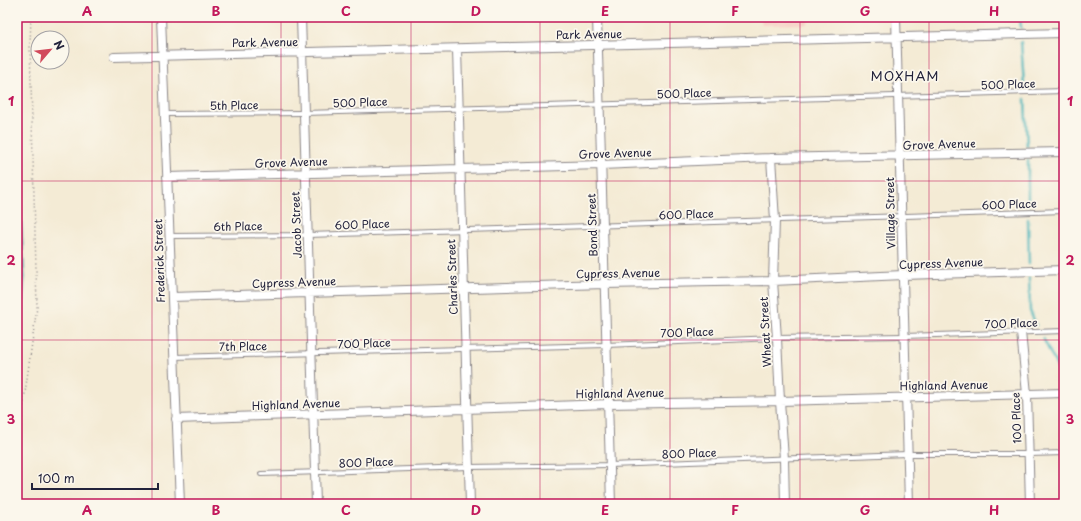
<svg xmlns="http://www.w3.org/2000/svg" width="1081" height="521" viewBox="0 0 1081 521" font-family="'Playpen Sans',sans-serif">
	<rect width="100%" height="100%" fill="#fbf7ec"/>
	<filter id="ink" filterUnits="userSpaceOnUse"><feTurbulence type="fractalNoise" baseFrequency=".025" numOctaves="2"/><feDisplacementMap in="SourceGraphic" scale="8" xChannelSelector="R" yChannelSelector="G"/><feConvolveMatrix kernelMatrix="1 2 1 2 8 2 1 2 1" color-interpolation-filters="sRGB"/></filter>
	<filter id="wash" filterUnits="userSpaceOnUse"><feTurbulence type="fractalNoise" baseFrequency=".012" numOctaves="4" result="noise"/><feDisplacementMap in="SourceGraphic" scale="16" xChannelSelector="R" yChannelSelector="G"/><feGaussianBlur stdDeviation="0.9" result="paint"/><feColorMatrix in="noise" values="0 0 0 0 0 0 0 0 0 0 0 0 0 0 0 0 0 1.4 0 .05"/><feComposite in="paint" operator="in"/></filter>
	<g filter="url(#wash)">
		<rect width="100%" height="100%" fill="#f4ebd5"/>
		<!-- built -->
		<path fill="#f7d1c6" d="M761,17H808V24L762,25Z"/>
		<!-- water -->
		<path fill="#43b3b9" stroke="#326a7a" d="M17,147L25,277L21,331L17,354Z"/>
		<g fill="none" stroke-linecap="round" stroke-linejoin="round">
			<!-- stream -->
			<path stroke="#43b3b9" stroke-width="2.5" d="M1020,17L1021,28
				M1021,42L1024,85
				M1025,99L1027,146
				M1028,160V205
				M1028,219L1029,264
				M1029,278L1030,311L1036,325
				M1043,338L1064,381"/>
		</g>
	</g>
	<g filter="url(#ink)">
		<g fill="none" stroke-linecap="round" stroke-linejoin="round">
			<defs>
				<path id="lane" d="M165,114L304,113L1064,91
					M170,236L308,235L1064,211
					M174,357L606,345L777,338L904,336L1064,331
					M261,474L469,467L610,465L907,454H1029L1064,453"/>
				<path id="street" d="M161,17L180,504
					M301,17L316,504
					M597,17L611,504
					M896,17L909,504
					M457,49L470,504
					M114,57L1064,33
					M771,158L775,220L773,281L777,338L780,401L784,459L785,504
					M167,177L601,165L771,158L1064,152
					M172,297L605,284L773,281L903,275L1064,270
					M1021,332L1027,394L1030,504
					M176,419L608,404L780,401L1064,393"/>
			</defs>
			<!-- lane casing -->
			<use href="#lane" stroke="#8b8688" stroke-width="6"/>
			<!-- street casing -->
			<use href="#street" stroke="#8b8688" stroke-width="10"/>
			<!-- path -->
			<path stroke="#8b8688" stroke-width="1.5" stroke-dasharray="1 3" stroke-linecap="butt" d="M17,450L37,307L30,45L31,17"/>
			<!-- lane -->
			<use href="#lane" stroke="#fff" stroke-width="4"/>
			<!-- street -->
			<use href="#street" stroke="#fff" stroke-width="8"/>
		</g>
	</g>
	<!-- grid -->
	<path fill="none" stroke="#c2185b" stroke-width="1" stroke-opacity="0.55" d="M152,17V504M281,17V504M411,17V504M540,17V504M670,17V504M800,17V504M929,17V504M17,181H1064M17,340H1064"/>
	<g text-anchor="middle" dominant-baseline="central" stroke-width="3.5" stroke-linejoin="round" paint-order="stroke">
		<!-- street labels -->
		<g font-size="11" fill="#22223b" stroke="#fbf7ec">
			<text transform="translate(589 34) rotate(-1)">Park Avenue</text>
			<text transform="translate(265 42) rotate(-1)">Park Avenue</text>
			<text transform="translate(1008 84) rotate(-2)">500 Place</text>
			<text transform="translate(684 93) rotate(-2)">500 Place</text>
			<text transform="translate(360 102) rotate(-2)">500 Place</text>
			<text transform="translate(234 105) rotate(-1)">5th Place</text>
			<text transform="translate(939 144) rotate(-2)">Grove Avenue</text>
			<text transform="translate(615 153) rotate(-2)">Grove Avenue</text>
			<text transform="translate(291 162) rotate(-2)">Grove Avenue</text>
			<text transform="translate(1009 204) rotate(-2)">600 Place</text>
			<text transform="translate(890 213) rotate(-91)">Village Street</text>
			<text transform="translate(686 214) rotate(-2)">600 Place</text>
			<text transform="translate(362 224) rotate(-2)">600 Place</text>
			<text transform="translate(296 225) rotate(-92)">Jacob Street</text>
			<text transform="translate(592 225) rotate(-92)">Bond Street</text>
			<text transform="translate(238 226) rotate(-1)">6th Place</text>
			<text transform="translate(159 261) rotate(-92)">Frederick Street</text>
			<text transform="translate(941 263) rotate(-2)">Cypress Avenue</text>
			<text transform="translate(618 273) rotate(-1)">Cypress Avenue</text>
			<text transform="translate(452 277) rotate(-92)">Charles Street</text>
			<text transform="translate(294 282) rotate(-2)">Cypress Avenue</text>
			<text transform="translate(1011 323) rotate(-2)">700 Place</text>
			<text transform="translate(687 332) rotate(-2)">700 Place</text>
			<text transform="translate(765 332) rotate(-93)">Wheat Street</text>
			<text transform="translate(364 343) rotate(-2)">700 Place</text>
			<text transform="translate(243 346) rotate(-1)">7th Place</text>
			<text transform="translate(944 385) rotate(-1)">Highland Avenue</text>
			<text transform="translate(620 393) rotate(-1)">Highland Avenue</text>
			<text transform="translate(296 404) rotate(-2)">Highland Avenue</text>
			<text transform="translate(1016 418) rotate(-92)">100 Place</text>
			<text transform="translate(689 453) rotate(-2)">800 Place</text>
			<text transform="translate(366 462) rotate(-2)">800 Place</text>
		</g>
		<!-- quarter labels -->
		<g font-size="13" letter-spacing="1" fill="#22223b" stroke="#fbf7ec">
			<text x="905" y="75">MOXHAM</text>
		</g>
	</g>
	<!-- margin -->
	<rect width="1081" height="521" fill="none" stroke="#fbf7ec" stroke-width="44"/>
	<!-- north arrow -->
	<g transform="translate(50 50) rotate(62)"><circle r="19" fill="#fbf7ec" stroke="#a4a2a5"/>
	<path d="M0-3L7 15L0 10L-7 15Z" fill="#d1495b"/>
	<text y="-6" font-size="11" font-weight="bold" text-anchor="middle" fill="#22223b">N</text>
	</g>
	<!-- scale -->
	<path d="M32 483v6h126v-6" fill="none" stroke="#22223b" stroke-width="2"/>
	<text x="38" y="483" font-size="12" fill="#22223b" stroke="#fbf7ec" stroke-width="3" paint-order="stroke">100 m</text>
	<rect x="22" y="22" width="1037" height="477" fill="none" stroke="#c2185b" stroke-width="1.5"/>
	<g font-size="13" text-anchor="middle" font-weight="bold" fill="#c2185b">
		<text x="87" y="16">A</text>
		<text x="216" y="16">B</text>
		<text x="346" y="16">C</text>
		<text x="476" y="16">D</text>
		<text x="605" y="16">E</text>
		<text x="735" y="16">F</text>
		<text x="865" y="16">G</text>
		<text x="994" y="16">H</text>
		<text x="11" y="106">1</text>
		<text x="1070" y="106">1</text>
		<text x="11" y="265">2</text>
		<text x="1070" y="265">2</text>
		<text x="11" y="424">3</text>
		<text x="1070" y="424">3</text>
		<text x="87" y="515">A</text>
		<text x="216" y="515">B</text>
		<text x="346" y="515">C</text>
		<text x="476" y="515">D</text>
		<text x="605" y="515">E</text>
		<text x="735" y="515">F</text>
		<text x="865" y="515">G</text>
		<text x="994" y="515">H</text>
	</g>
</svg>
